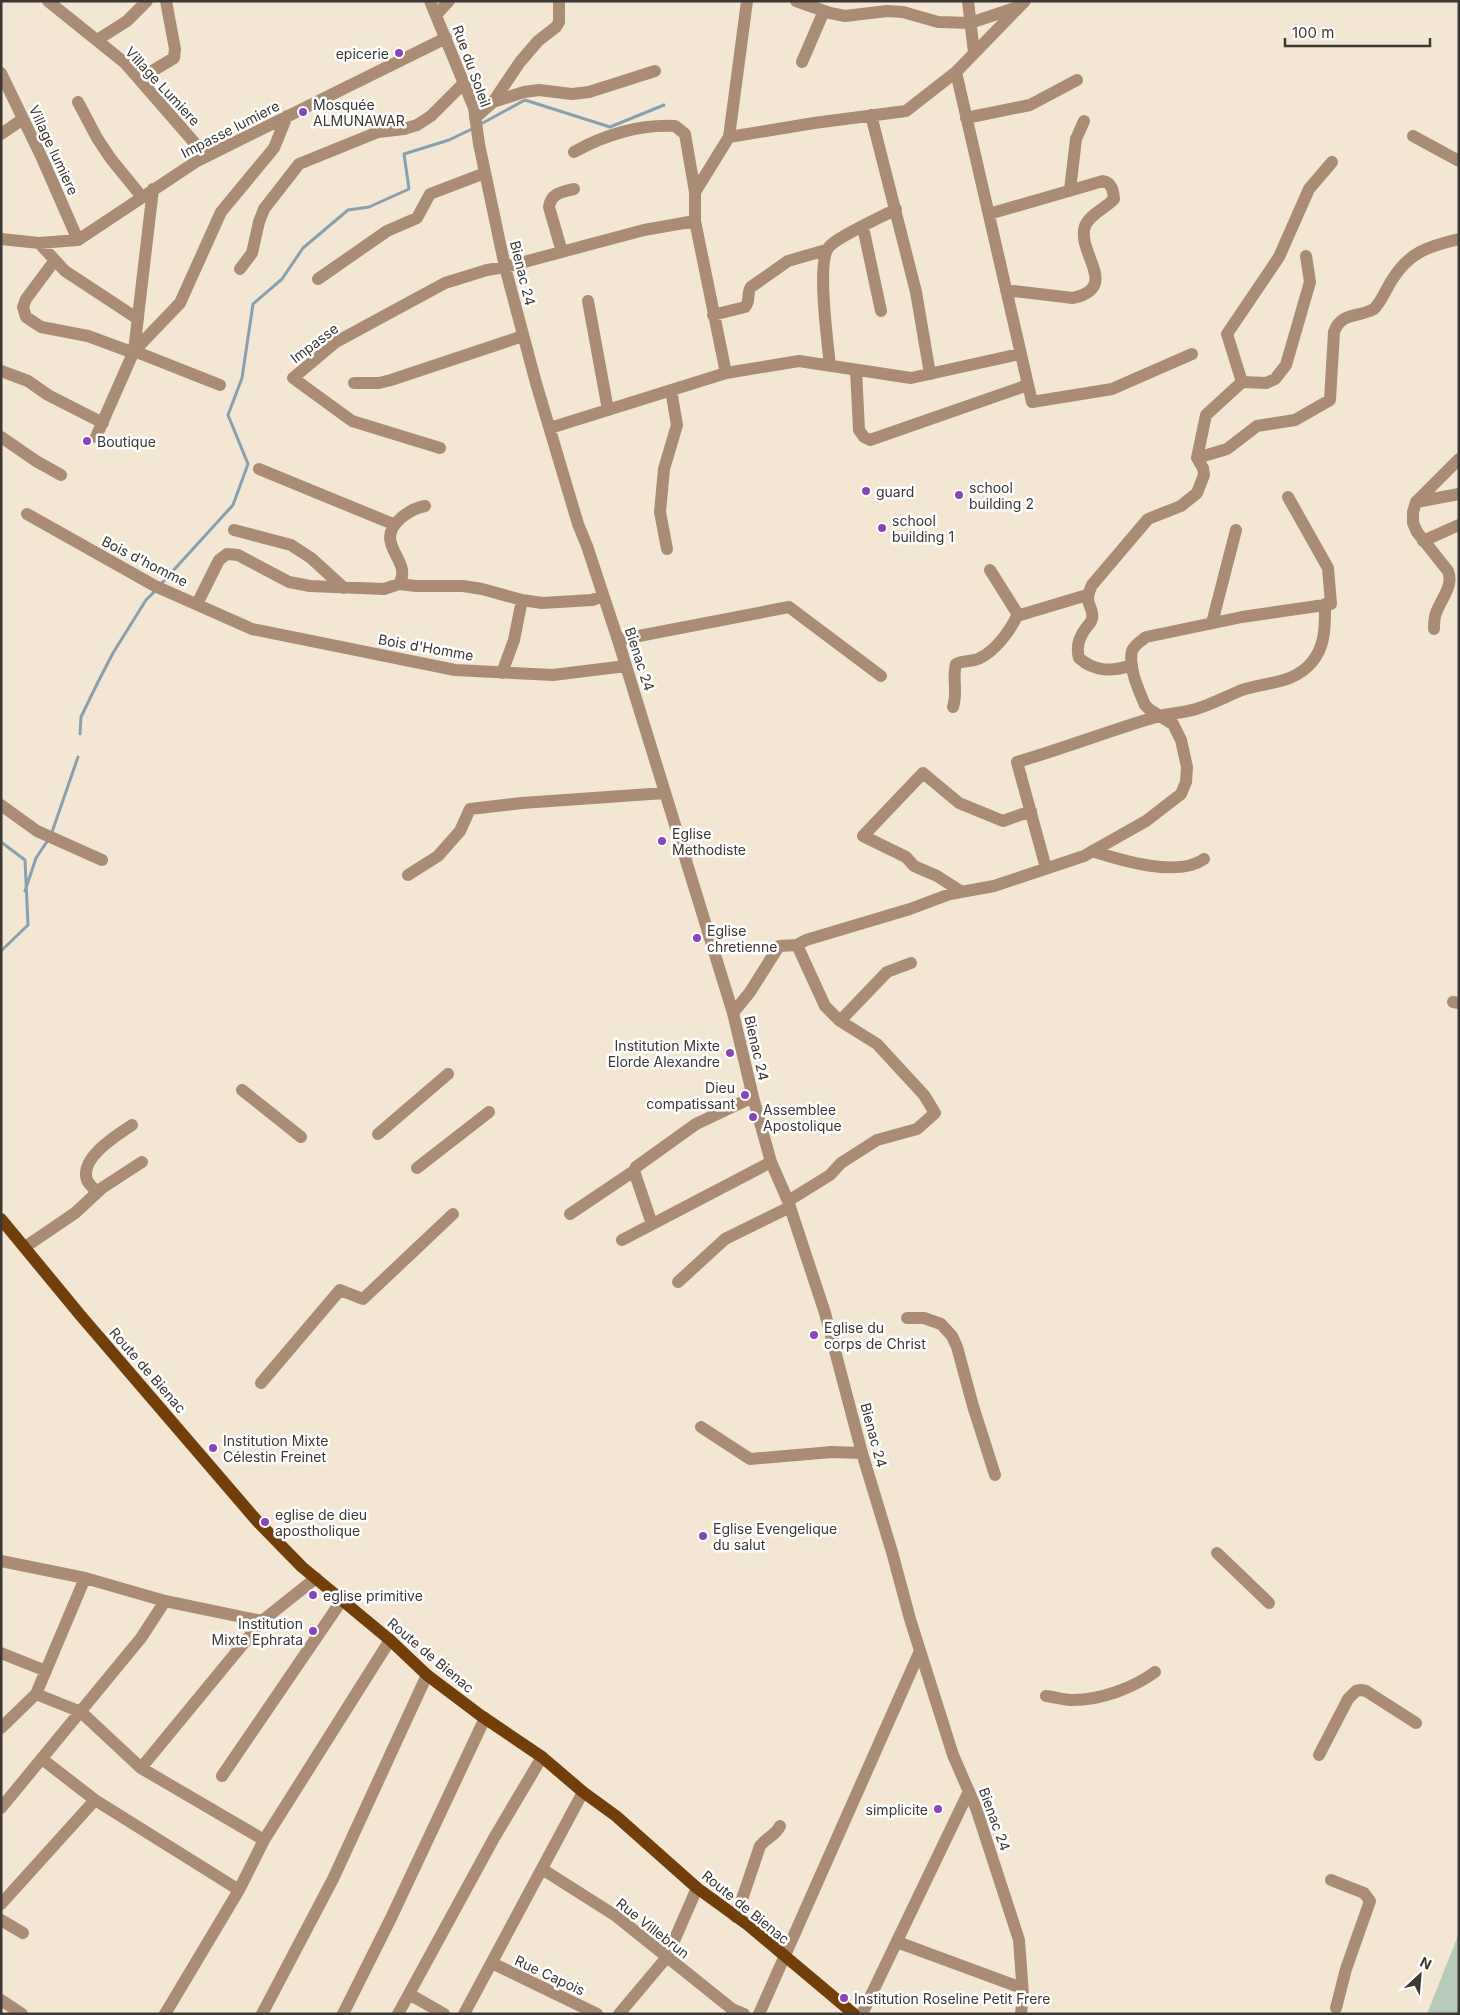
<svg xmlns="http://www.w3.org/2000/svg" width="1460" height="2015" viewBox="0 0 1460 2015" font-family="Inter,sans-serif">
	<rect width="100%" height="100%" fill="#f3e7d3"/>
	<!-- grass -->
	<path fill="#b8cab9" d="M1459,1933V2014H1427Z"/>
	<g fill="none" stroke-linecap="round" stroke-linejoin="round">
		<!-- stream -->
		<path stroke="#89a0ae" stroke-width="3" d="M479,125L525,100L610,127L664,105
			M160,585L233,505L248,464L228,415L242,378L253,304L282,279L303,248L348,210L369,207L409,189L404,154L449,140L474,128
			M80,734L81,717L98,682L113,653L146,600L156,590
			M51,835L78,757
			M1,842L25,860L28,925L1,951
			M25,891L36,858L48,840"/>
		<!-- minor -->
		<path stroke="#aa8c75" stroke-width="12" d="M48,1L125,63L206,156
			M430,1L474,108L479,144L505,267L536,383L578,524L587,546L618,640L733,1013L753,1097L771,1162L788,1201L825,1313L862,1453L892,1552L910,1619L953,1755L976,1808L1019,1940L1023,1995L1021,2014
			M796,1L830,13L845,16L887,11L903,12L938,22L970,23L1015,8
			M968,1L974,53
			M436,15L449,1
			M97,40L127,21L147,1
			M802,62L824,11
			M956,72L1032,402L1112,389L1192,354
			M1,73L42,158L78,240
			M139,79L174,58L175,49L166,1
			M78,102L97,138L111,159L142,197
			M493,102L524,92L539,90L572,94L589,92L655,71
			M871,115L916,292L930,374
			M475,118L493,102L520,62L538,41L556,27L559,22V1
			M966,118L1030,105L1077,80
			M1,134L23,119
			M1413,136L1459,161
			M729,137L814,123L906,111L956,72L1025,1
			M574,152C604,135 640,124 675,126L685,134L695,192
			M153,189L134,351L180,303L221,212L274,148L287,116
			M1070,190L1076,139L1084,121
			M989,214L1103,181C1112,183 1113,190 1114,199C1106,208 1090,214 1085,226C1076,253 1121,287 1073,298L1006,290
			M863,227L881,311
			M1,239L39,243L78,240L197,161L446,38
			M39,243L65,271L138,319
			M562,252L549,207C551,193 562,192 574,189
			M55,260L26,299L23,307L26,317L41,327L88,336L134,353
			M240,269L252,253L259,222L264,209L299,164L378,132L404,129L417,125L431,116L464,83
			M318,279L387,231L417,218L430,194L485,173
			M588,301L608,410
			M713,315L745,307C751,301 746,294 751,287L788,261L826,250
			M830,366C828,344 816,261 829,247C837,237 882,217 896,209
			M856,370L859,430L864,437L870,440L1028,385
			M1,371L28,381L48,395L103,423
			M726,373L695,221V192L729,137L747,1
			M1242,382L1266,383L1275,379L1286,365L1310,282L1306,256
			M354,383H379L391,380L523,336
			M550,428L726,373L799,361L911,378L1020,354
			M1,437L36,461L61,475
			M96,437L134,351L220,385
			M440,448L352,421L293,378L336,342L445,283L487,270L505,267L644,230L695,221
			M1197,458L1227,449L1257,426L1295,420L1330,400L1334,332C1341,312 1357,318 1374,309C1382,301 1386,289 1392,280C1409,252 1429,246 1459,239
			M259,469L393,524
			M1416,502L1459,494
			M27,514L155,586L252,629L455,670L553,675L626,666
			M234,530L291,545L311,558L344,588
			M1423,541L1459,525
			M667,549L660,512L664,469L677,425L671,390
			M399,584C414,560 371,544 401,518C409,511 415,508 425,506
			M197,604L219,560L227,554L238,555L289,582L310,586L384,589L399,584L416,586H463L482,589L522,600L542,603L592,600L603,596
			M1017,616L1087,595
			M1212,623L1236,530
			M1434,629C1434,624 1434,618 1436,613C1441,599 1454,586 1448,571L1417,532L1413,523V512L1416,502L1459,459
			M618,640L789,607L881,676
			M1132,665C1112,672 1095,672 1079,658C1076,647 1079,637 1086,628C1088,625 1091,623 1092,619C1095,606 1082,606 1092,585L1148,519L1181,506L1197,493L1204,475L1203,468L1197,458L1206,415L1242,382L1227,334L1279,257L1309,189L1332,162
			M502,673L514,640L522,600
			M953,707C958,693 952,678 956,664C964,660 973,662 980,658C995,651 1010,631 1017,616V613L990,570
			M1,805L37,831L102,860
			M1092,851C1120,860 1178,878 1204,859
			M1046,868L1017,762C1065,748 1111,730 1159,716C1171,713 1184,713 1196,709C1212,704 1227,696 1242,690C1266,682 1294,684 1312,662C1326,645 1325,625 1325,604
			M408,875L438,856L460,831L470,809L522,803L665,793
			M962,892L937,876L914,866L906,857L863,836L923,773L959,803L1003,821L1031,811
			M1453,1002L1459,1003
			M733,1013L750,992L779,946L797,945L806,940L910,909L950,894L994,886L1084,856L1146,821L1181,794L1186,782L1187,767L1181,740L1173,724L1150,710L1145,705C1139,691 1128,667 1132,651C1134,645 1141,641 1146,637L1242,617L1331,604L1328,568L1288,497
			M840,1021L887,972L911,963
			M242,1090L301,1137
			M378,1134L448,1074
			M417,1168L489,1112
			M97,1192C94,1188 88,1184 87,1180C79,1158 117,1135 132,1125
			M788,1201L830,1175L841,1163L877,1140L917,1129L935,1113L924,1095L877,1044L840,1021L825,1006L797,945
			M570,1214L634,1171
			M652,1224L634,1171L636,1167L696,1124L753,1097
			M622,1240L771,1162
			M25,1247L75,1213L102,1188L142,1162
			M678,1282L725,1239L790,1207
			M907,1318H924L941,1324L952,1336L957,1347L973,1406L995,1475
			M261,1383L340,1290L363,1299L453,1214
			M701,1427L750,1459L832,1452L862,1453
			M1217,1553L1269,1603
			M1,1561L85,1578L165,1601
			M1,1653L46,1671
			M36,1694L81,1712L141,1768L264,1840
			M1046,1696C1055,1697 1064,1700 1073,1700C1101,1700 1133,1688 1155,1672
			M1,1728L36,1694L85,1578
			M1319,1755L1348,1699L1356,1691L1361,1690L1366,1691L1416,1723
			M42,1759L95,1800L239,1890
			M141,1768L262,1621L316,1578
			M222,1776L342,1600
			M1,1808L141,1638L165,1601L262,1621
			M542,1869L616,1916L732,2009L744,2014
			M1331,1880L1364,1893L1370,1901L1346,1969L1336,2008
			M1,1904L95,1800
			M736,1917L760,1846C766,1838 775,1836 780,1826
			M1,1920L23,1933
			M897,1942L1022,1988
			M492,1963L597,2014
			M409,1994L444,2014
			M1,2000L22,2014
			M165,2014L239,1890L264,1840L390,1640
			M262,2014L333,1879L427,1675
			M343,2014L391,1918L485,1718
			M398,2014L494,1838L542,1757
			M464,2014L583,1792
			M619,2014L667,1957L697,1888
			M759,2014L920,1651
			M862,2014L969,1791"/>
		<!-- major -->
		<path stroke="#723f0b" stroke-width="12" d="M1,1219L81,1316L258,1522L302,1567L390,1640L427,1675L480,1715L542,1757L583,1792L616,1816L697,1888L748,1925L854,2014"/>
	</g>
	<!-- markers -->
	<g fill="#8945b8" stroke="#fff" stroke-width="2">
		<circle cx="399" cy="53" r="5"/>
		<circle cx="303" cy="112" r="5"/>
		<circle cx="87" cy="441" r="5"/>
		<circle cx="866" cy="491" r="5"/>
		<circle cx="959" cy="495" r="5"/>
		<circle cx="882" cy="528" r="5"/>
		<circle cx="662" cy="841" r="5"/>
		<circle cx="697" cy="938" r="5"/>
		<circle cx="730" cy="1053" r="5"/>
		<circle cx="745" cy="1095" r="5"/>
		<circle cx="753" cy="1117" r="5"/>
		<circle cx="814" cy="1335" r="5"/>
		<circle cx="213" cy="1448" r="5"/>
		<circle cx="265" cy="1522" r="5"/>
		<circle cx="703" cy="1536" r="5"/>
		<circle cx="313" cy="1595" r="5"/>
		<circle cx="313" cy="1631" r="5"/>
		<circle cx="938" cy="1809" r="5"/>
		<circle cx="844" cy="1998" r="5"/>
	</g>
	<g text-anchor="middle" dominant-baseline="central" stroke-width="5" stroke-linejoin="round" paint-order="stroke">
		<!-- poi labels -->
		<g font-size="14" fill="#3d3831" stroke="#fff" text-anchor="start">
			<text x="389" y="53" text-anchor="end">epicerie</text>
			<text x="313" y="104">Mosquée<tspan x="313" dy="16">ALMUNAWAR</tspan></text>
			<text x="97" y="441">Boutique</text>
			<text x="969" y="487">school<tspan x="969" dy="16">building 2</tspan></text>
			<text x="876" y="491">guard</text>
			<text x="892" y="520">school<tspan x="892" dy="16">building 1</tspan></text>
			<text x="672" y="833">Eglise<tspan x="672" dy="16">Methodiste</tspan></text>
			<text x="707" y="930">Eglise<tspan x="707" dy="16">chretienne</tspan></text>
			<text x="720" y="1045" text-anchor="end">Institution Mixte<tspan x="720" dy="16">Elorde Alexandre</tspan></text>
			<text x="735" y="1087" text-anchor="end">Dieu<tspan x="735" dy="16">compatissant</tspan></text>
			<text x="763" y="1109">Assemblee<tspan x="763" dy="16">Apostolique</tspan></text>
			<text x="824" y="1327">Eglise du<tspan x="824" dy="16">corps de Christ</tspan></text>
			<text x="223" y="1440">Institution Mixte<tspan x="223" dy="16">Célestin Freinet</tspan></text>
			<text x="275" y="1514">eglise de dieu<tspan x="275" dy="16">apostholique</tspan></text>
			<text x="713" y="1528">Eglise Evengelique<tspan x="713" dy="16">du salut</tspan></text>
			<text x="323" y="1595">eglise primitive</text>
			<text x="303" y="1623" text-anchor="end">Institution<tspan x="303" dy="16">Mixte Ephrata</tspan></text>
			<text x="928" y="1809" text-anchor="end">simplicite</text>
			<text x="854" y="1998">Institution Roseline Petit Frere</text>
		</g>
		<!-- street labels -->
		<g font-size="14" fill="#3d3831" stroke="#fff">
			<text transform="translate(472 66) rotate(70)">Rue du Soleil</text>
			<text transform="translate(163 86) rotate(47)">Village Lumiere</text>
			<text transform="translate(230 129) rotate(-27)">Impasse lumiere</text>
			<text transform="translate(54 150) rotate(65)">Village lumiere</text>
			<text transform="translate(523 273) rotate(76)">Bienac 24</text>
			<text transform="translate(314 343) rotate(-37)">Impasse</text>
			<text transform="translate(145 561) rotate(27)">Bois d'homme</text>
			<text transform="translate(426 647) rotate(10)">Bois d'Homme</text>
			<text transform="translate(640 659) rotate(72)">Bienac 24</text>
			<text transform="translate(757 1048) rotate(77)">Bienac 24</text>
			<text transform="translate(148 1370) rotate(49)">Route de Bienac</text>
			<text transform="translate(874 1435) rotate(75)">Bienac 24</text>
			<text transform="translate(431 1655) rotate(40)">Route de Bienac</text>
			<text transform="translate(995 1819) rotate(70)">Bienac 24</text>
			<text transform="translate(746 1907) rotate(39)">Route de Bienac</text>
			<text transform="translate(653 1928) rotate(38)">Rue Villebrun</text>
			<text transform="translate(550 1975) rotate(25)">Rue Capois</text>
		</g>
	</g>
	<!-- border -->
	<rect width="1460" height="2015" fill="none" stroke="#3d3831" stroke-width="5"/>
	<!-- north arrow -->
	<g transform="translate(1420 1975) rotate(26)" stroke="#ffffff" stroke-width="4" paint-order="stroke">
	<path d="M0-4L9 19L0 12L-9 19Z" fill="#3d3831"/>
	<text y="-8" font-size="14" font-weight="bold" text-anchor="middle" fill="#3d3831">N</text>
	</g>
	<!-- scale -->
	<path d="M1285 38v8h145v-8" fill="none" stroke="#3d3831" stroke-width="2.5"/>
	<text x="1292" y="38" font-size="15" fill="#3d3831" stroke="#ffffff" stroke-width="4" paint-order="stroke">100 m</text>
</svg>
